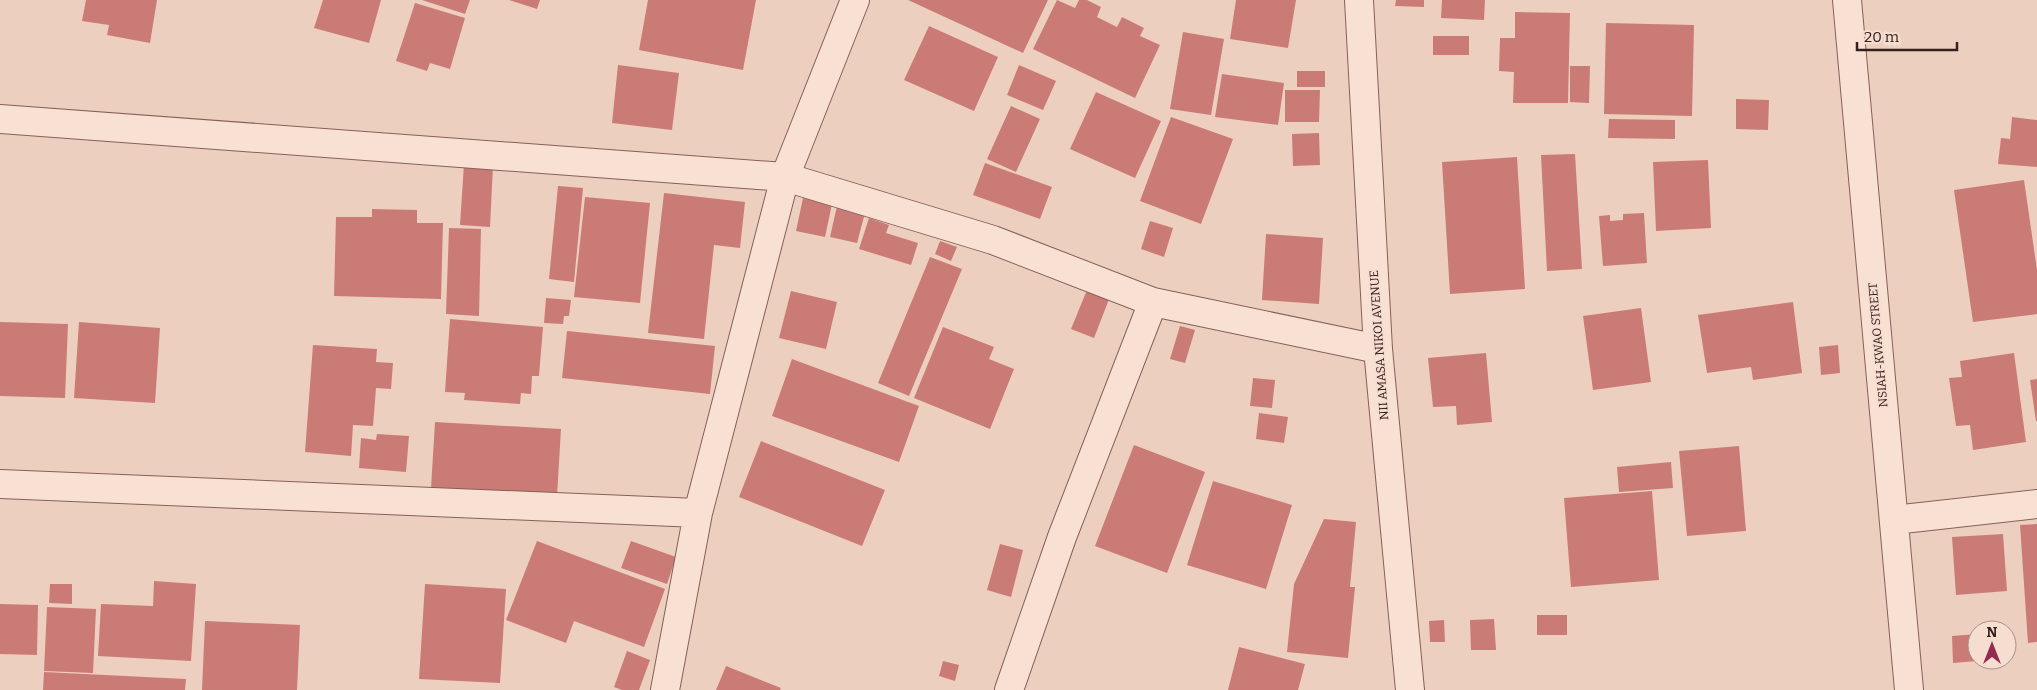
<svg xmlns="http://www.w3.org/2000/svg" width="2037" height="690" viewBox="0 0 2037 690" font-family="Bitter,serif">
	<rect width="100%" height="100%" fill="#edcfc0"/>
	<!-- building -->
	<path fill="#cb7b76" d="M86,0H157L150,43L107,35L109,25L82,21Z
		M323,0H381L369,43L314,28Z
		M422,0H470L465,14Z
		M509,0H540L537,9Z
		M648,0H756L743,70L639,50Z
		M908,0H1048L1023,53Z
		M1057,0L1075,8L1079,0H1087L1101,7L1097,17L1117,27L1122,17L1144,28L1140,36L1160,45L1135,98L1033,49Z
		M1236,0H1296L1288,48L1230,39Z
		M1396,0H1424V7L1395,6Z
		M1442,0H1485L1484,20L1441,18Z
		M415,3L465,18L450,69L430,63L427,71L396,61Z
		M1515,12L1570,13L1568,103H1513L1514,72L1499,71L1500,38H1515Z
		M1606,23L1694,25L1692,116L1604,114Z
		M929,26L998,57L974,111L904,80Z
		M1183,32L1224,39L1211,115L1170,109Z
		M1433,36H1469V55H1433Z
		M618,65L679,73L672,130L612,123Z
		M1019,65L1056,81L1043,110L1007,95Z
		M1570,66H1590L1589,103L1570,102Z
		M1297,71H1325V87H1297Z
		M1222,74L1284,83L1278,125L1215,117Z
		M1285,90H1320L1319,122H1285Z
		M1096,92L1161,121L1135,178L1070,149Z
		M1736,99L1769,100L1768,130L1736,129Z
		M1011,106L1040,119L1016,172L987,159Z
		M1171,117L1233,139L1201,224L1140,201Z
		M2012,117L2037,120V167L1998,164L2001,138L2010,139Z
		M1609,119L1675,120V139L1608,138Z
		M1319,133L1320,165L1293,166L1292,134Z
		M1575,154L1582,269L1547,271L1541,155Z
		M1517,157L1525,289L1450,294L1442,162Z
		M1708,160L1711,228L1656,231L1653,162Z
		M985,163L1052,187L1040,219L973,195Z
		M464,164L493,166L490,227L460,225Z
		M2024,180L2037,270V314L1973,322L1954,190Z
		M558,186L583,188L574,282L549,279Z
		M664,193L745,202L740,248L714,245L704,339L648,333Z
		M585,197L650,203L640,303L574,297Z
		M803,198L832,204L825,237L796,231Z
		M837,206L865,213L857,243L830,237Z
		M372,209L417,210V223H443L441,299L334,296L336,217H372Z
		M1644,213L1647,263L1603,266L1599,216L1610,215V221L1623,220V214Z
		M869,218L889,225L886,233L918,243L911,265L859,249Z
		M1150,221L1173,228L1164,257L1141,249Z
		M449,228L481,229L479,316L446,314Z
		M1266,234L1323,238L1319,304L1262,300Z
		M940,241L957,247L951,261L935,254Z
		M930,257L962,269L909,396L878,383Z
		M1089,285L1111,294L1094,338L1071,329Z
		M791,291L837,302L826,349L779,338Z
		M546,298L571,300L569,316H564L563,324L544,323Z
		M1793,302L1802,373L1753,380L1751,367L1707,373L1698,315Z
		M1641,308L1651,382L1593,390L1583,316Z
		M450,319L543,327L539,376H532L531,394L521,393L520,404L464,400L465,393L445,392Z
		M0,322L68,324L65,398L0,396Z
		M79,322L160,328L155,403L74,398Z
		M1180,326L1195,330L1185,363L1170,359Z
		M943,327L994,347L989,359L1014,369L990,429L914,398Z
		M567,331L715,346L710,394L562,378Z
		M313,345L377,349L376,362L393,363L391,389L376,388L373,426L353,425L351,456L305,452Z
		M1838,345L1840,373L1821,375L1819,347Z
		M1486,353L1492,422L1457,425L1456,406L1433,407L1428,358Z
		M2014,353L2026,442L1973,450L1970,425L1956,426L1949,378L1962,377L1960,361Z
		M792,359L919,406L899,462L772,416Z
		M1253,378L1275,380L1272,408L1250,406Z
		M2037,379V421H2036L2030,380Z
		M1259,413L1288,417L1284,443L1256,439Z
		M435,422L561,429L557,496L431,488Z
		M377,434L409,436L406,472L359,468L361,438L376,440Z
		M761,441L885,490L862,546L739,497Z
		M1134,445L1205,472L1167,573L1095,546Z
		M1739,446L1746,531L1687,536L1679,451Z
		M1671,462L1673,488L1619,492L1617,467Z
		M1213,481L1292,505L1266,589L1187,565Z
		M1652,491L1659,580L1571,587L1564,498Z
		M1324,519L1356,522L1350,587H1355L1348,658L1287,652L1294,584Z
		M2037,524V642L2028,643L2020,525Z
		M2003,534L2007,591L1956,595L1952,537Z
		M537,541L665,589L644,647L574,621L566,643L506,620Z
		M631,541L676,557L667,584L621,568Z
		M1000,544L1023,550L1011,597L987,590Z
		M154,581L196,584L191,661L98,656L101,604L153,606Z
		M50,584H72V604L49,603Z
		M425,584L506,589L500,683L419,679Z
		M0,604L38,605L37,655L0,654Z
		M47,607L96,609L93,673L44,671Z
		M1537,615H1567V635H1537Z
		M1494,619L1496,650H1471L1470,620Z
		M1444,620L1445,642H1430L1429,621Z
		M205,621L300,625L297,690H202Z
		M1977,634V661L1953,663L1952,636Z
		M1239,647L1305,664L1298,690H1228Z
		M627,651L650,660L639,690H622L614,687Z
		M943,661L959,665L955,681L939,676Z
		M726,666L781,688L780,690H716Z
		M44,672L186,679L185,690H43Z"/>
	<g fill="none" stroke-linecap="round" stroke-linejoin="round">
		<defs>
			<path id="minor" d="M1359,0L1378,349L1410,690
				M1847,0L1909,690
				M0,119L785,177L993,240L1153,302L1378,349
				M0,484L698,513
				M1894,520L2037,504
				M665,690L698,513L785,177L855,0
				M1009,690L1062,537L1153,302"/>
		</defs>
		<!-- minor casing -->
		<use href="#minor" stroke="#866058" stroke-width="30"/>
		<!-- minor -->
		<use href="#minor" stroke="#f8e0d3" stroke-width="28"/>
	</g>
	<g text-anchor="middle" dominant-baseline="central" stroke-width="4" stroke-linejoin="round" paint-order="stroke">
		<!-- street labels -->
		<g font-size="12" fill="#36201d" stroke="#f5ddd0">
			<text transform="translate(1379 345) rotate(-94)">NII AMASA NIKOI AVENUE</text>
			<text transform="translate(1878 345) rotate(-95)">NSIAH-KWAO STREET</text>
		</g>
	</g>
	<!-- north arrow -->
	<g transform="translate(1992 645)"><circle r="24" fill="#f5ddd0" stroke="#a99188"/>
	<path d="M0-4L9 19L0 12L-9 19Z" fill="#942951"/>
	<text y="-8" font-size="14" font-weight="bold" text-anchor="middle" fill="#36201d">N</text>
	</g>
	<!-- scale -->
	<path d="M1857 42v8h100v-8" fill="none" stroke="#36201d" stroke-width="2.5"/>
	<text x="1864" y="42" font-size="15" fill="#36201d" stroke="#f5ddd0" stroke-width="4" paint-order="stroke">20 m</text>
</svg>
